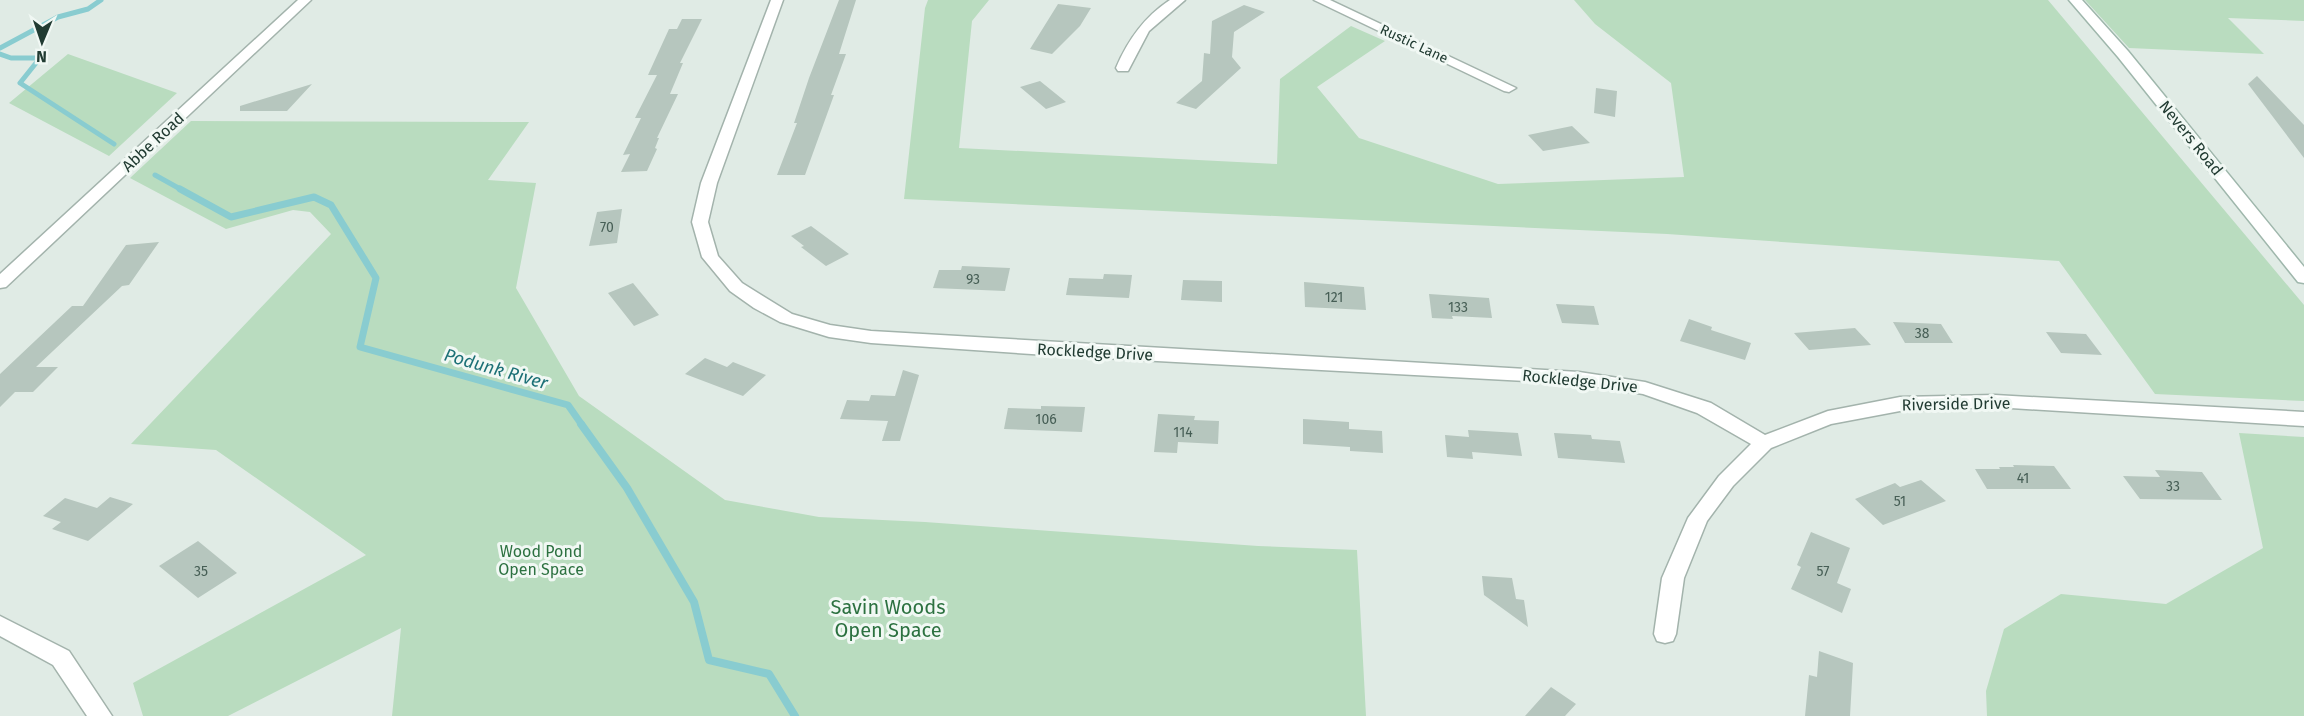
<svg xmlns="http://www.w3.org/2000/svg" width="2304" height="716" viewBox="0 0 2304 716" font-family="'Fira Sans',sans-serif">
	<rect width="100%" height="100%" fill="#e0ebe5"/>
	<!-- green -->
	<path fill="#b9dcbf" d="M928,0H989L972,21L959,148L1277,164L1280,79L1351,26L1385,41L1317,87L1359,138L1498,184L1684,177L1671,83L1595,24L1574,0H2048L2304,305V401L2155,394L2059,261L1667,234L904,199L925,8Z
		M2085,0H2304V21L2228,18L2264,54L2129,48Z
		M68,54L177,93L109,156L9,103Z
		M191,121L529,122L488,180L536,183L516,288L579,396L725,500L819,517L925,522L1258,546L1357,550L1366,716H392L401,628L228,716H143L133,683L366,555L216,450L131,444L331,234L310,212L293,210L226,229L130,178Z
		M2239,433L2304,437V716H1987L1986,691L2004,629L2061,594L2166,604L2263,548Z"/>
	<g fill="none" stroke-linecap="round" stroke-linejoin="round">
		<!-- stream-far2 -->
		<path stroke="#89ccd0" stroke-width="5" d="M0,48L58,17L88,9L101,0
			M0,54L11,58H40L20,83L114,144
			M155,175L182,190"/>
		<!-- stream-far1 -->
		<path stroke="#89ccd0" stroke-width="7" d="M180,189L231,217L314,197L331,205L376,278L360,347L568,405L582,425"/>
		<!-- stream -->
		<path stroke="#89ccd0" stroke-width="8" d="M581,424L627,488L694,602L709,660L769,674L795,716"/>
	</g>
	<!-- building -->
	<path fill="#b6c6be" d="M839,0H856L839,54H846L831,95H834L805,175H777L797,123H794L809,78Z
		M1058,4L1091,8L1080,26L1052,54L1030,49Z
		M1244,5L1265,12L1234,32L1232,57L1241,68L1196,109L1176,103L1202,81L1204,53L1210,54L1212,21Z
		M682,19H702L680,63H683L670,94H678L657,138H659L655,148L657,149L647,171L621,172L630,154L623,155L641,118H635L657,75H648L669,29H677Z
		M2257,76L2304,125V158L2248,84Z
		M1040,81L1066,102L1046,109L1020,87Z
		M312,84L287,111H240V106Z
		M1596,88L1617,91L1615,117L1594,113Z
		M1572,126L1590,143L1543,151L1528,135Z
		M622,209L617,243L589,246L597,212Z
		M811,226L849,254L826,266L801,247L804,246L791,236Z
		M159,242L129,285L122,286L36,367H58L33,392H15L0,407V374L72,306H83L126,245Z
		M962,266L1010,268L1005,291L933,288L939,270H961Z
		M1104,274L1132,275L1129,298L1066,295L1069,278L1103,279Z
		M1183,280L1222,281V302L1181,300Z
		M1304,282L1364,287L1366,310L1305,307Z
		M633,283L659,315L634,326L608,293Z
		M1429,294L1489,298L1492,318L1452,316L1453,319L1432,318Z
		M1556,304L1594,306L1599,325L1562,323Z
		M1689,319L1712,327L1711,330L1751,343L1745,360L1680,341Z
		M1893,322L1941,324L1953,343H1905Z
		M1855,328L1871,345L1809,350L1794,333Z
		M2046,332L2086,334L2102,355L2061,353Z
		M705,358L727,367L733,362L766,375L743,396L685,374Z
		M903,370L919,375L900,441H882L888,421L840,419L847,400L869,401L871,395L895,396Z
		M1041,406L1085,407L1082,432L1004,429L1008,408L1041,409Z
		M1158,414L1195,416L1194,420L1219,421L1218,444L1178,442L1177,453L1154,452Z
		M1303,419L1349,422V429L1382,431L1383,453L1350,451V447L1303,444Z
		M1468,430L1518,433L1522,456L1472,452L1473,459L1447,457L1445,435L1469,437Z
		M1554,433L1591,435L1592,439L1620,441L1625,463L1558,458Z
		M2013,465L2054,466L2071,489H1987L1975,469H2000L1999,467H2014Z
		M2155,470L2202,472L2222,500L2140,499L2123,476L2160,477Z
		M1921,480L1946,501L1883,525L1855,499L1895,483L1900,487Z
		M110,497L133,504L88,541L52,529L61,522L43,516L65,498L97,508Z
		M1811,532L1850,548L1837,583L1851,589L1842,613L1791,589L1801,567L1797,565Z
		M198,541L237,573L198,598L159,566Z
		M1482,576L1512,578L1516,599L1524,600L1528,627L1484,595Z
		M1819,651L1853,663L1850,716H1805L1809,675L1817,677Z
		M1551,687L1576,704L1565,716H1525Z"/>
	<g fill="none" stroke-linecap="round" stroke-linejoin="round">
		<defs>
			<path id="street" d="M298,0H311L6,287L0,288V274Z
				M771,0H783L717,183L708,222L718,256L742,283L792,314L830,325L871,331L1579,372L1645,382L1711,403L1765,435L1828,411L1900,397L1995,395L2304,412V426L1995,407L1900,411L1831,424L1771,448L1733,486L1707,521L1684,578L1676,634L1673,641L1665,643L1657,641L1654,634L1662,578L1688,518L1719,476L1751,444L1697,413L1643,394L1579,384L1047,355L871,343L829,337L780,322L754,308L730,291L702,257L692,222L701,183Z
				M1170,0H1185L1149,31L1128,71H1118L1116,68C1128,40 1144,17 1170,0Z
				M1314,0H1330L1516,88L1509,92L1504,91Z
				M0,616L69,651L112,716H87L53,665L0,636Z"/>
			<path id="secondary" d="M2069,0H2082L2128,51L2304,267V283L2298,282L2118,57Z"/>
		</defs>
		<!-- street casing -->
		<use href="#street" stroke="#a3b3ac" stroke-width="3"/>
		<!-- secondary casing -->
		<use href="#secondary" stroke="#9fb7ac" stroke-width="3"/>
		<!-- street -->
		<use href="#street" fill="#fff" fill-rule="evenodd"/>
		<!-- secondary -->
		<use href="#secondary" fill="#fff" fill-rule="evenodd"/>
	</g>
	<g text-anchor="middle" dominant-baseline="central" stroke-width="6" stroke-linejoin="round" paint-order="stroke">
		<!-- far-street labels -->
		<g font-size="14" fill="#213b32" stroke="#f1f8f4">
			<text transform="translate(1414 44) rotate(25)">Rustic Lane</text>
		</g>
		<!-- number labels -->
		<g font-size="14" fill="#465e55">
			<text x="607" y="227">70</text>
			<text x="973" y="279">93</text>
			<text x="1334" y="297">121</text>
			<text x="1458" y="307">133</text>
			<text x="1922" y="333">38</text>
			<text x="1046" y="419">106</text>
			<text x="1183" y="432">114</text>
			<text x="2023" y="478">41</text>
			<text x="2173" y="486">33</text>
			<text x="1900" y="501">51</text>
			<text x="201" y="571">35</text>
			<text x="1823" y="571">57</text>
		</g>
		<!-- street labels -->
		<g font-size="16" fill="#213b32" stroke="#f1f8f4">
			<text transform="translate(2191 138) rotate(51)">Nevers Road</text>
			<text transform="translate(153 142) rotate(-43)">Abbe Road</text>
			<text transform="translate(1095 352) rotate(3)">Rockledge Drive</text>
			<text transform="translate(1580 381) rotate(6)">Rockledge Drive</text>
			<text transform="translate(1956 404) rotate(-1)">Riverside Drive</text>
		</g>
		<!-- park labels -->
		<g font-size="16" fill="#2c7140" stroke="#f1f8f4">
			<text x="541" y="551">Wood Pond<tspan x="541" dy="18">Open Space</tspan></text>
		</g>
		<!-- water labels -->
		<g font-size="18" font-style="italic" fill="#1c7076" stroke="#f1f8f4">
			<text transform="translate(496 369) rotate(16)">Podunk River</text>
		</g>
		<!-- near-park labels -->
		<g font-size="20" fill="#2c7140" stroke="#f1f8f4">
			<text x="888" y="607">Savin Woods<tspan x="888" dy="23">Open Space</tspan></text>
		</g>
	</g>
	<!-- north arrow -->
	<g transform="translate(42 42) rotate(182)" stroke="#f1f8f4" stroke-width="4.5" paint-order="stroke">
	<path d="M0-4.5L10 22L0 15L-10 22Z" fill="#213b32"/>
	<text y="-9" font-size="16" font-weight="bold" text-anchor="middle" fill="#213b32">N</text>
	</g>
</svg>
